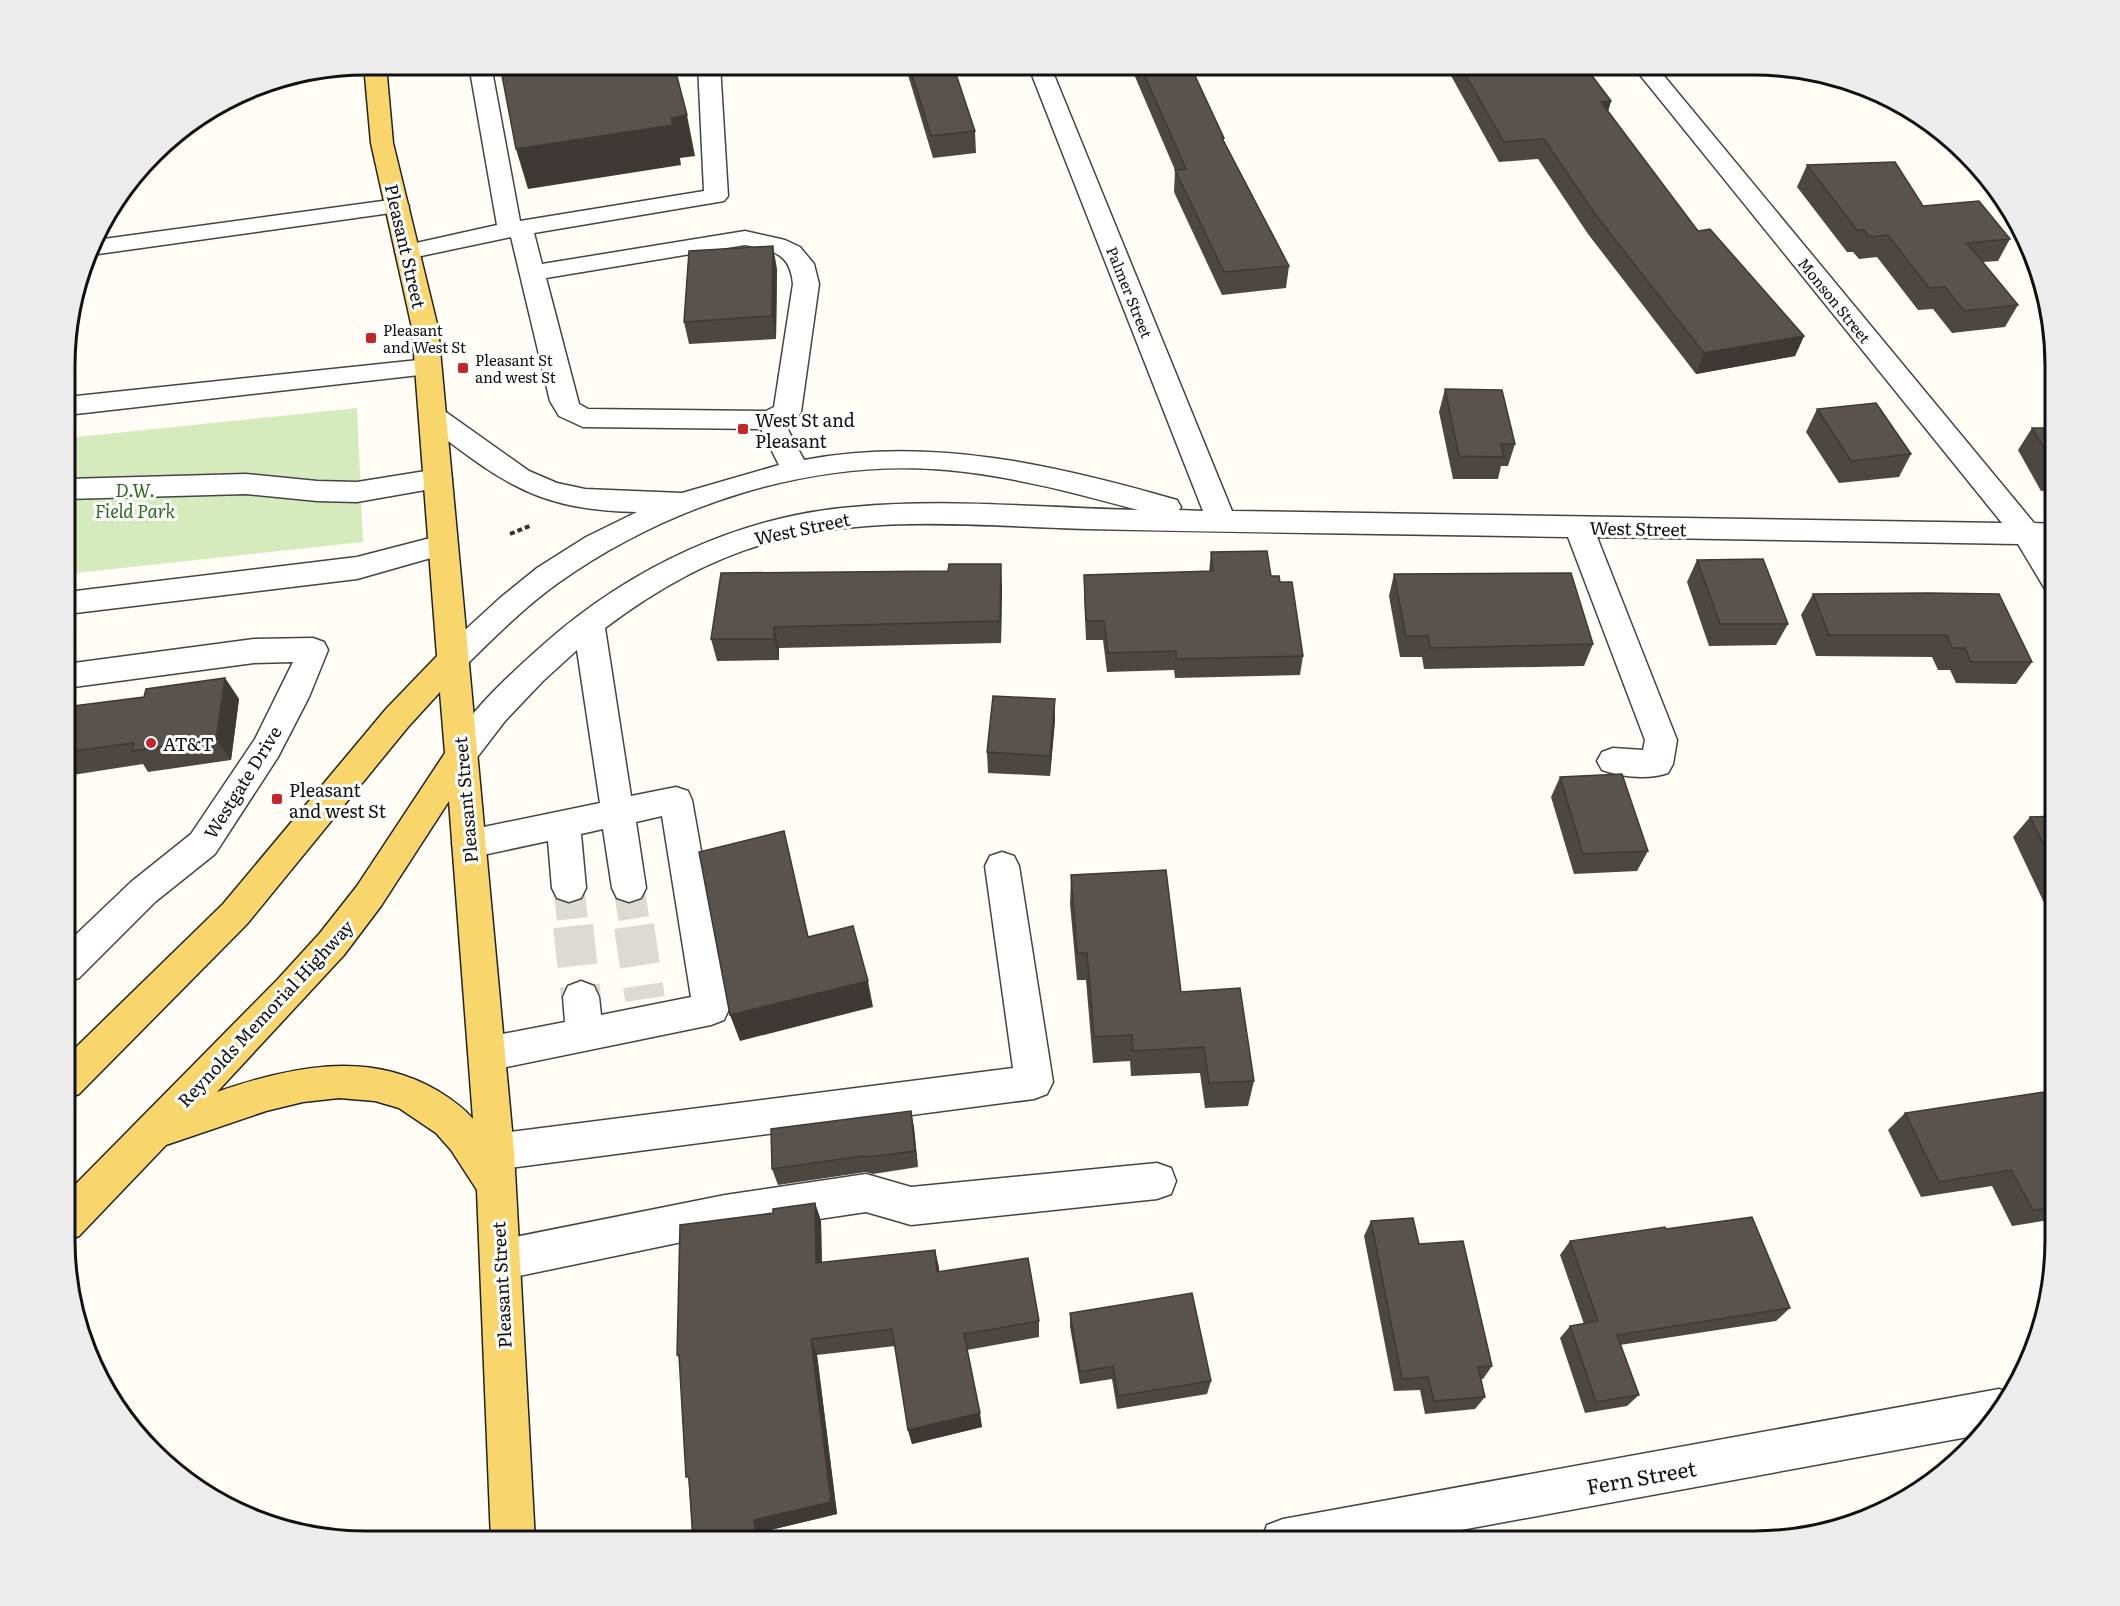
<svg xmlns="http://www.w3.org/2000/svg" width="2120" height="1606" viewBox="0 0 2120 1606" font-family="Literata,serif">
	<rect width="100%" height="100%" fill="#fffdf5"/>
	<!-- green -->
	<path fill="#d5ebbd" d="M357,408L363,542L67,574V438Z"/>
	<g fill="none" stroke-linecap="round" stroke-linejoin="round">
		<!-- minor-tunnel-far1 -->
		<path stroke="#dbdad3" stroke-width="31" stroke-dasharray="31 15" stroke-linecap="butt" d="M569,888L573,927
			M629,888L635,927"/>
		<!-- minor-tunnel -->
		<path stroke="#dbdad3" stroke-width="40" stroke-dasharray="40 20" stroke-linecap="butt" d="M573,926L581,997
			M634,926L645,999"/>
		<defs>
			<path id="minor" d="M469,65H491L520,221L704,191L698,65H720L728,196L724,201L534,233L542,264L745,231L785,240L800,247L814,264L819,284L801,412L797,418L785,424L804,460C931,436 1056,465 1177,500L1181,507L1179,510L1203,511L1028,65H1050L1232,511L2002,523L1632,65H1655L2034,523L2055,524V544H2048L2055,557V592L2045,589L2018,544L1597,537L1677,740L1673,764L1668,773C1649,780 1621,777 1602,770L1597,761L1602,752L1613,748L1643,750L1645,740L1568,537C1408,534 1247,533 1087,529C981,526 874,514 771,542C711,558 654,591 605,628L631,796L676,787L688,791L692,800L729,1009L724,1020L711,1025L487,1071L474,1066L469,1054L474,1042L487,1037L565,1022L563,997L568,986L581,981L594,986L599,997L601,1015L691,997L662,816L636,822L646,888L641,898L629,902L617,898L612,888L603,829L581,834L586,888L581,898L569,902L557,898L552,888L548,841L469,858L457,854L452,844L457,834L469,830L600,803L577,650L543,681L505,721L472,764L461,768L450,764L445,755C466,714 510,674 544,644C630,568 739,516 853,507C948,498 1044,508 1138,510C1075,493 1012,476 947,470C811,458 668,505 558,583C523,608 493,639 463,668L452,672L441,668L437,660L441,652L500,598L537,568L586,537L637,512C534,510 501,481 423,422L419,416L423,410L433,407L443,410L529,471L557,483L585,489L682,493L779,465L761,429L583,427L559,416L550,401L511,237L407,259L398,257L395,252L398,247L497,225ZM745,245C773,251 790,252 793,284L774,407L766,411L588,409L579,404L546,278Z
				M397,199L405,201L409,206L405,211L91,255L96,240Z
				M428,359L437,361L441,367L437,373L67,415V397Z
				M438,469L448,472L452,479L448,486L357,502L317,501L246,494L67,499V479L246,474L317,481L357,482Z
				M442,535L452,538L457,545L452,552L357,579L67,614V592L357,557Z
				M313,638L324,642L328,650L309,697L278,757L215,854L155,902L79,978L66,982V944L131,882L191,834L255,739L293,662L254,663L66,688V664L254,639Z
				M1002,852L1014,856L1019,866L1053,1082L1047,1094L1034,1099L495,1170L481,1165L476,1152L481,1139L495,1134L1013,1068L985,866L990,856Z
				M1157,1163L1171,1168L1176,1181L1171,1194L1157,1199L911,1225L866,1212L725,1233L500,1280L486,1274L480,1260L486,1246L500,1240L725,1195L866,1174L911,1187Z
				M1999,1389L2009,1393L1984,1434L1401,1541H1261L1267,1525L1283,1519Z"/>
			<path id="major" d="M366,64L386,65L393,143L438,328L514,1152L535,1541H491L477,1190L451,1150L436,1133L399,1108L375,1101L339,1098L303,1102L266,1111L166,1145L79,1236L65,1242V1195L278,979L320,933L357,886L445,753L440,692L408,727L247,924L79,1094L66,1099V1057L223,904L386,709L437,656L412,328L371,143L364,65ZM449,801L473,1119C463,1107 451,1099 438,1091C368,1049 289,1067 217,1092L344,955L381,906Z"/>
		</defs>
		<!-- minor casing -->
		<use href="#minor" stroke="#444" stroke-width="3"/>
		<!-- major casing -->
		<use href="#major" stroke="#222" stroke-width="3"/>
		<!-- path -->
		<path stroke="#333" stroke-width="4" stroke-dasharray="5 3" stroke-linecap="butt" d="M510,534L532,525"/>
		<!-- minor -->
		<use href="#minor" fill="#fff" fill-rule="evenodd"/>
		<!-- major -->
		<use href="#major" fill="#f9d66b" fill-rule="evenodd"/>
	</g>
	<!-- wall -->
	<path fill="#4d4742" d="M905,65H953L975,131L976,153L933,158Z
		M1130,65H1190L1224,138V141L1289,266L1286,288L1222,295L1174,192L1175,170Z
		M1445,65H1584L1611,101L1608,111L1698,231L1804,336L1795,356L1696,374L1588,234L1538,159L1499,162Z
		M1807,165L1923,206L2010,239L1998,261L1983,262L2018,305L2005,327L1952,333L1933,309L1918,310L1877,257L1859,259L1853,252H1847L1797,187Z
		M777,269L776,339L689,344L684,322Z
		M1445,389L1515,444L1508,466H1501L1498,479H1453L1439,412Z
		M1817,409L1911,454L1899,477L1839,483L1806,432Z
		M2032,428H2055V490L2041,491L2018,450Z
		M1211,552L1271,576L1280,582L1303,656L1300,675L1175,678L1174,670L1107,672L1103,640H1086L1084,594V575L1209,572Z
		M1697,560L1788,624L1776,645L1709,646L1687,582Z
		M721,573L1002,586L1001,643L779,648V660L717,661L711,639Z
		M1394,574L1593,644L1584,666L1424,669L1422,657H1400L1389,596Z
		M1813,594L2032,662L2016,684L1956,683L1950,670H1938L1932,657L1816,656L1801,615Z
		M225,678L239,699L231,760L148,772L143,764L66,776V707L144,697Z
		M1055,699V720L1050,776L988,773L987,752Z
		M1560,777L1648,851L1637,871L1574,874L1551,797Z
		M2055,816V926L2013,837L2030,817Z
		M1071,875L1181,992L1254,1081L1248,1106L1205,1108L1200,1073L1131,1076L1130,1061L1093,1063L1086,980H1077L1070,904Z
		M2055,1098V1219L2012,1226L1992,1186L1921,1197L1888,1130L1905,1113Z
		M911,1111L914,1128L918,1167L873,1174L866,1172L778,1185L772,1169Z
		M815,1203L821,1221L822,1263L935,1250L939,1272L1039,1321V1337L967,1350L982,1427L912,1444L908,1430L895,1346L817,1355L837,1514L762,1532L763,1541H693L679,1358L677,1355L773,1213Z
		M1371,1221L1419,1244L1492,1366L1483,1379H1481L1485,1397L1475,1409L1425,1414L1420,1390L1394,1391L1364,1236Z
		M1666,1229L1790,1308L1776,1321L1620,1345L1639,1395L1627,1406L1585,1413L1560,1338L1570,1326L1584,1324L1560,1255L1570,1241Z
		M1070,1313L1211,1381L1207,1394L1117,1409L1112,1379L1080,1384L1070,1327Z"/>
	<!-- shaded-wall -->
	<path fill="#3f3936" d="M1611,101L1605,122L1601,102Z
		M687,115L695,156L680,158L681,165L528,189L516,149Z
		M773,246L777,269L776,339L772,316Z
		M1804,336L1795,356L1696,374L1704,353Z
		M1001,564L1002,586L1001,643L1000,621Z
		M774,627L779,648V660L774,639Z
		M225,678L239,699L231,760L216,739Z
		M1055,699V720L1050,776V756Z
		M868,981L873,1007L740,1041L730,1015Z
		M911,1111L914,1128L918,1167L915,1151Z
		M815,1203L821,1221L822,1281L816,1263Z
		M935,1250L939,1267L940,1289L937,1272Z
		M811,1339L817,1355L837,1514L762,1532L763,1541H756L754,1520Z
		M980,1413L982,1427L912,1444L908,1430Z"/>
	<!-- building -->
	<path fill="#5a524d" stroke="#3f3936" stroke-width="1.5" d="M500,65H674L687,115L671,118L673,125L516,149Z
		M909,65H953L975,131L931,136Z
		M1140,65H1190L1224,138H1222L1289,266L1224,272L1175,170L1186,169Z
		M1460,65H1584L1611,101L1601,102L1698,231L1710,229L1804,336L1704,353L1595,214L1544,139L1504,142Z
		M1895,162L1923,206L1979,201L2010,239L1967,243L2018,305L1964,311L1945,287L1929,288L1888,235L1870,237L1864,230H1857L1807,165Z
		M773,246L772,316L684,322L689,251Z
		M1445,389L1502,390L1515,444H1501L1504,457L1459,456Z
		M1876,403L1911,454L1851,461L1817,409Z
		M2032,428H2055V467Z
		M1267,551L1271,576H1279L1280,582H1292L1303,656L1176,659V651L1108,653L1104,621H1086L1084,575L1213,571L1211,552Z
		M1763,559L1788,624H1720L1697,560Z
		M949,564H1001L1000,621L774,627V639H711L721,573L948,571Z
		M1571,573L1593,644L1430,648L1428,636H1406L1394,574Z
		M1928,593L1999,594L2032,662H1971L1965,648H1952L1947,635H1829L1813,594Z
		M225,678L216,739L132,751L134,743L66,752V707L144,697L146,689Z
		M993,696L1055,699L1050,756L987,752Z
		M1622,774L1648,851L1583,854L1560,777Z
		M2055,816V868L2030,817Z
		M784,831L808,937L853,926L868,981L730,1015L699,852Z
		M1166,870L1181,992L1240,988L1254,1081L1209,1083L1204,1047L1133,1051L1132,1035L1094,1037L1087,953H1077L1071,875Z
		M2051,1091L2055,1098V1207L2033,1210L2011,1170L1939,1182L1905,1113Z
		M911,1111L915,1151L869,1157L862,1156L772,1169L771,1129Z
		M815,1203L816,1263L935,1250L937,1272L1028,1258L1039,1321L964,1334L980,1413L908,1430L892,1329L811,1339L831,1502L754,1520L756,1541H693L689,1477H686L679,1355H677L680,1225L773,1213V1209Z
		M1752,1217L1790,1308L1617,1335L1639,1395L1596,1402L1570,1326L1598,1321L1570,1241L1665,1227L1666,1229Z
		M1413,1218L1419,1244L1463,1241L1492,1366L1478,1367L1485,1397L1434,1401L1428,1377L1402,1379L1371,1221Z
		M1192,1293L1211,1381L1118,1396L1113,1366L1080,1372L1070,1313Z"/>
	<!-- markers -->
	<g fill="#c4262e" stroke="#fff" stroke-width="2">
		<rect x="365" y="332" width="12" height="12" rx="3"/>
		<rect x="457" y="362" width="12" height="12" rx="3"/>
		<rect x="737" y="423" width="12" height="12" rx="3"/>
		<circle cx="151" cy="743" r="6"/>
		<rect x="271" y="793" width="12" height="12" rx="3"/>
	</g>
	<g text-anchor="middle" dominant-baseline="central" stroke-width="6" stroke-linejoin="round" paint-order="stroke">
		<!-- far-street labels -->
		<g font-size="15" fill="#111" stroke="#fff">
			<text transform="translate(1130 292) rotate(68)">Palmer Street</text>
			<text transform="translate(1835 300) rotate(51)">Monson Street</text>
		</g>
		<!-- far-poi labels -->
		<g font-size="15" fill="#111" stroke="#fff" text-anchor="start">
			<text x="383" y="329">Pleasant<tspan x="383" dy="17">and West St</tspan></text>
			<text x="475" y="359">Pleasant St<tspan x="475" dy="17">and west St</tspan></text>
		</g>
		<!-- street labels -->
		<g font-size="18" fill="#111" stroke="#fff">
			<text transform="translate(406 246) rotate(77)">Pleasant Street</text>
			<text transform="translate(802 528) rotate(-12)">West Street</text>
			<text transform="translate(1638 528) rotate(1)">West Street</text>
			<text transform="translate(242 782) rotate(-58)">Westgate Drive</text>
			<text transform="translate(465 800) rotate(-95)">Pleasant Street</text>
			<text transform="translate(265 1013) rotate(-47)">Reynolds Memorial Highway</text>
			<text transform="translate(501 1285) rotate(-93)">Pleasant Street</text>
		</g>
		<!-- poi labels -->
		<g font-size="18" fill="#111" stroke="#fff" text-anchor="start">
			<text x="755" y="419">West St and<tspan x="755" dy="21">Pleasant</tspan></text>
			<text x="163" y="743">AT&amp;T</text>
			<text x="289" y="789">Pleasant<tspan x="289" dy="21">and west St</tspan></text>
		</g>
		<!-- park labels -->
		<g font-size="18" font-style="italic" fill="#2f6b1f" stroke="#fff">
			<text x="135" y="489">D.W.<tspan x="135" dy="21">Field Park</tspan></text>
		</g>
		<!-- near-street labels -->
		<g font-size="21" fill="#111" stroke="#fff">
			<text transform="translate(1641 1476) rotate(-10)">Fern Street</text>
		</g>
	</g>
	<!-- crop -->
	<path d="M0 0H2120V1606H0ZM366 75H1754A291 291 0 0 1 2045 366V1240A291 291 0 0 1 1754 1531H366A291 291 0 0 1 75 1240V366A291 291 0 0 1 366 75Z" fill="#ececec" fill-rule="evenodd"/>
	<path fill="none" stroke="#111" stroke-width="3" d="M366 75H1754A291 291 0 0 1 2045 366V1240A291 291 0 0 1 1754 1531H366A291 291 0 0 1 75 1240V366A291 291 0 0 1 366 75Z"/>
</svg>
